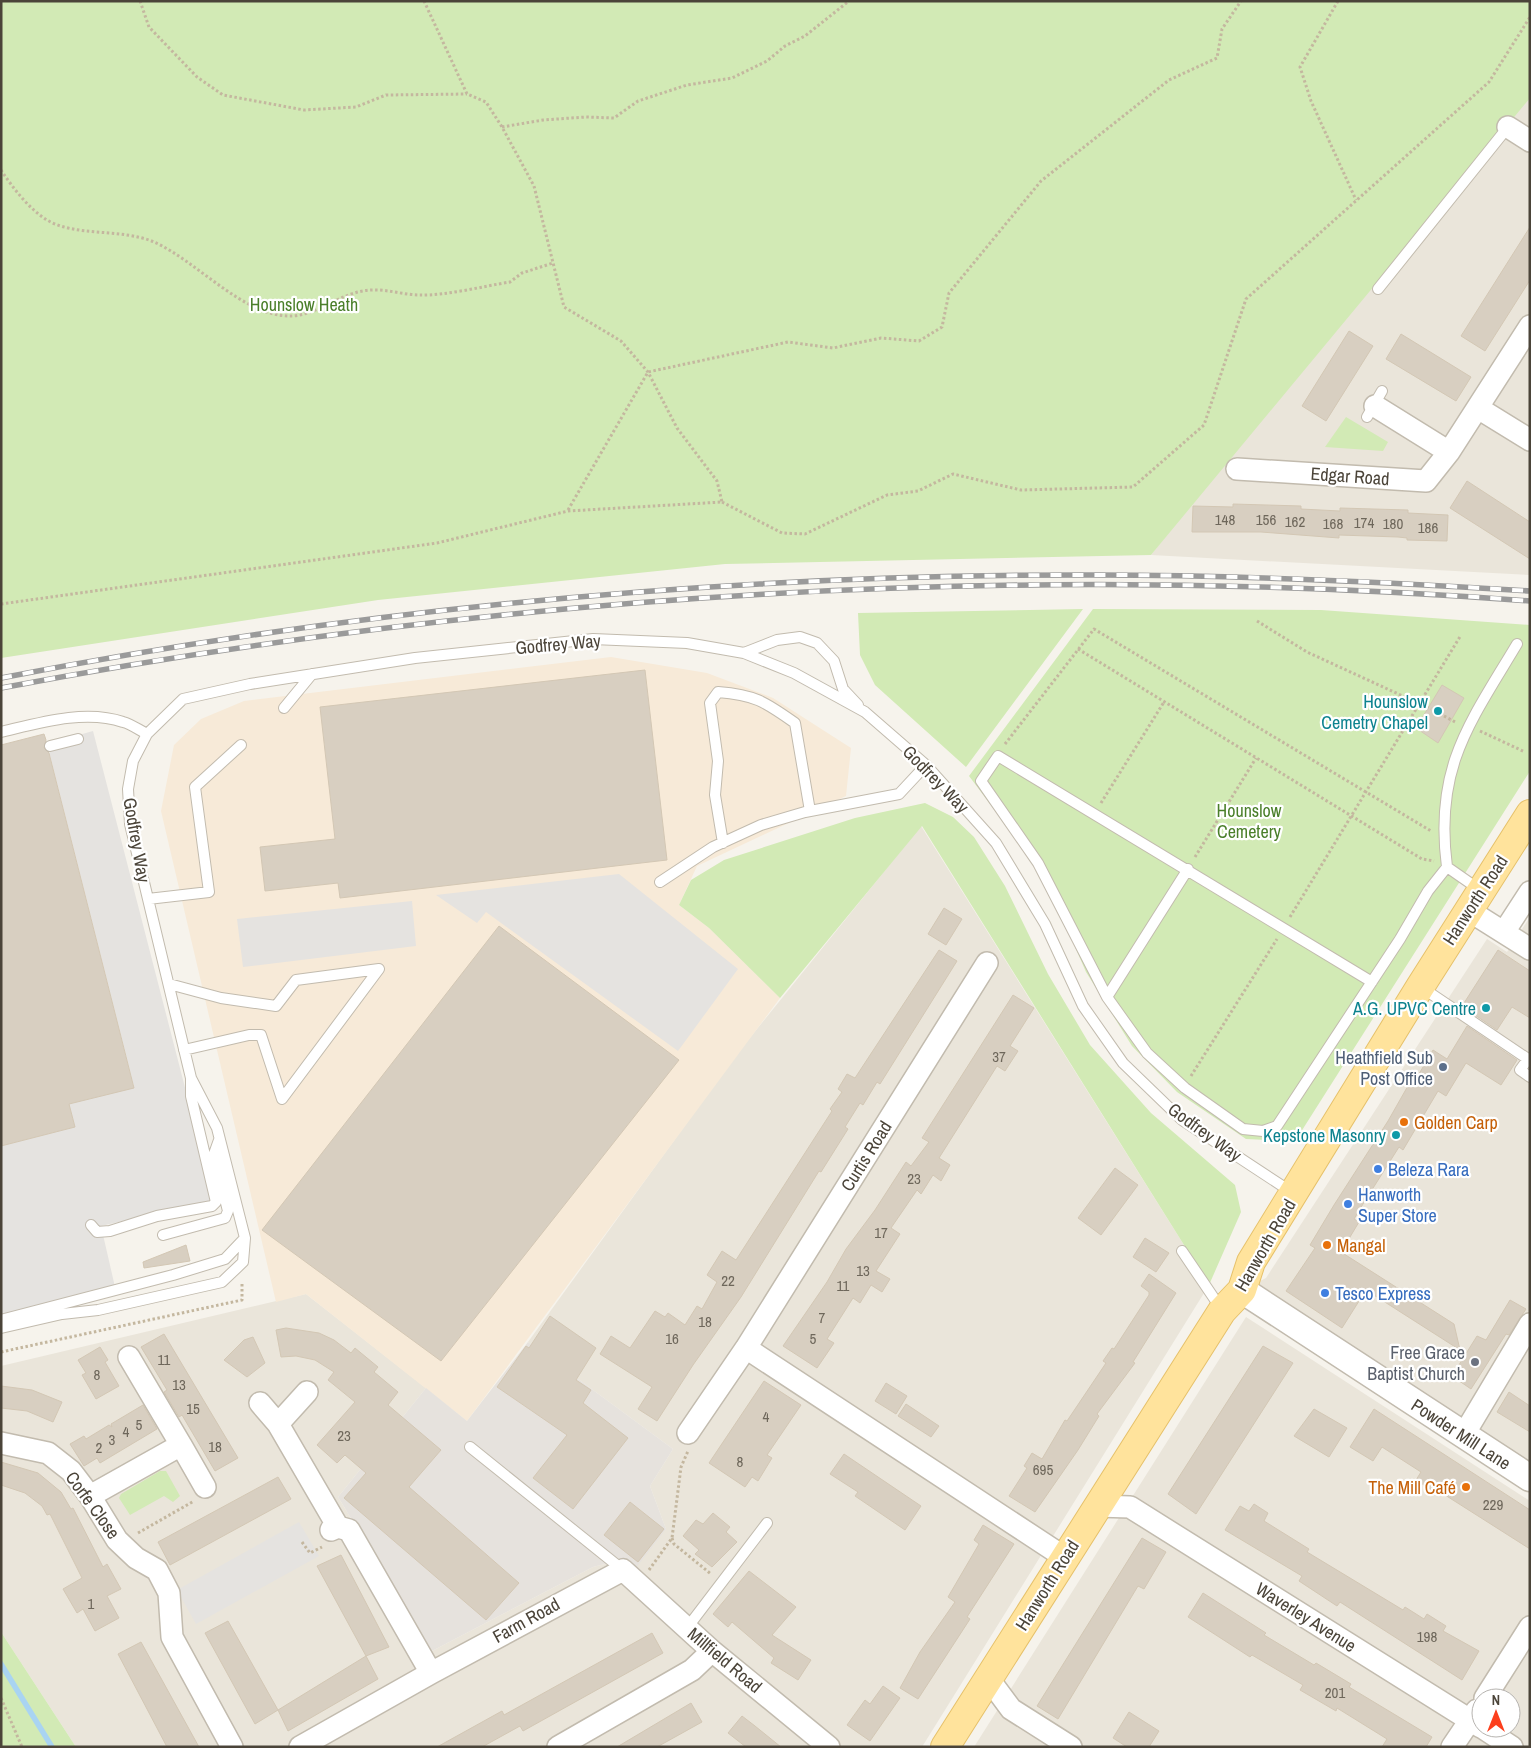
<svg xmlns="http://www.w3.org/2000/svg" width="1531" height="1748" viewBox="0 0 1531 1748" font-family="'Archivo Narrow',sans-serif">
	<rect width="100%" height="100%" fill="#f6f3ec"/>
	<!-- residential -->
	<path fill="#eae5da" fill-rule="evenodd" d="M1530,81V575L1151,555L1462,161Z
		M921,826L1209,1285L922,1747H76L1,1632V1366L306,1294L426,1388L338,1497L432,1651L593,1567L624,1559L666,1529L650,1486L673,1449L528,1342L736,1055Z
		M1530,917V1466L1242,1290L1266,1278L1487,939L1507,952Z
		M1246,1317L1530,1501V1747H974ZM1481,1698H1511V1728H1481Z"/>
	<!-- commercial -->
	<path fill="#f7ead8" d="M611,657L707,673L773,698L851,748L846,796L697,866L679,905L709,928L780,998L467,1421L306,1294L276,1302L161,811L174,745L201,719L244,701Z"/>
	<!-- industrial -->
	<path fill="#e6e2dd" d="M528,1342L673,1449L650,1486L666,1529L636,1568L624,1559L593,1567L432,1651L338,1497L426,1388L467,1421Z"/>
	<!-- green -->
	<path fill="#d2eab5" d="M1,1H1530V98L1151,555L725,564L378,600L1,658Z
		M1346,417L1388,442L1383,451L1325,447Z
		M1083,609L966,767L875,685L860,655L858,613Z
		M1093,609L1321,610L1530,625V771L1299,1135L1286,1141L1246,1139L1177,1092L1132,1046L1086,972L1062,917L1029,856L969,776Z
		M925,803L953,817L974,837L1005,886L1048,974L1090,1045L1151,1113L1235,1185L1241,1212L1209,1285L922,826L780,998L709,928L679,905L691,880L724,860L855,818Z
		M160,1471H166L180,1496L173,1502L164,1496L130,1515L119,1498L121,1494Z
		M1,1632L76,1747H1Z"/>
	<!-- parking -->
	<path fill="#e5e3e0" d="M93,731L214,1200L101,1226L115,1287L1,1316V1146L75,1127L69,1104L134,1087L47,744Z
		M619,874L738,969L678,1051L486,912L477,923L436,895Z
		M412,901L416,946L243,967L237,919Z
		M299,1522L319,1556L196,1624L177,1590Z"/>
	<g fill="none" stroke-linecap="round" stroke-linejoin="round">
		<!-- stream -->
		<path stroke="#a9d4f2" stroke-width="5.5" d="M1,1664L52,1747"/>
	</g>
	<!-- building -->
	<path fill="#d8cfc1" stroke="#d3c7b4" d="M1530,227V280L1485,351L1461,336Z
		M1349,331L1373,346L1326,421L1302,406Z
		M1401,334L1471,377L1456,401L1386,359Z
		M1467,481L1530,522V559L1450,508Z
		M1233,504L1301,506V509L1340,511V508L1408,510V513L1448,515L1447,541L1407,540V538L1398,537L1339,535V538L1261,532H1192L1193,506L1233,507Z
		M645,670L667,860L340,898L338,883L265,891L260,847L335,839L320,707Z
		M1442,685L1464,698L1438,743L1416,728Z
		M44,734L46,740L44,748L49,753L134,1088L69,1104L75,1127L1,1146V745Z
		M944,908L962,919L946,945L928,934Z
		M499,926L679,1060L441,1361L262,1230Z
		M939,950L957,961L880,1084L877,1082L863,1105L860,1103L845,1127L848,1129L821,1172L819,1171L741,1297L693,1365L657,1421L638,1409L652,1387L600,1354L611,1336L630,1348L655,1311L665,1317L668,1313L685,1325L697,1306L702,1309L717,1282L707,1275L722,1251L736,1260L832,1111L830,1109L842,1092L838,1089L847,1074L855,1078Z
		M1498,950L1530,971V1018L1512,1007L1497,1030L1475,1015L1477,1011L1464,1003Z
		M1013,995L1034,1008L1010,1046L1018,1051L1005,1071L997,1066L939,1158L950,1165L941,1181L933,1175L921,1194L917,1190L891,1228L900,1234L876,1271L890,1279L882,1292L871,1285L860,1303L853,1298L827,1339L834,1343L817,1368L783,1346L827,1282L846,1249L875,1210L906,1162L911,1166L929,1142L922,1138Z
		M1467,1026L1517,1060L1501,1085L1466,1063L1446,1096L1438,1091L1403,1150L1399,1147L1363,1204L1354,1219L1359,1222L1341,1252L1454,1324L1460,1350L1366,1290L1342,1328L1286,1291L1315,1248L1310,1245L1334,1205L1388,1121L1413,1077L1416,1079L1433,1050L1447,1059Z
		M1115,1168L1138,1185L1101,1235L1078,1218Z
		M1145,1238L1169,1253L1156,1272L1133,1257Z
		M186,1245L190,1261L144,1268L143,1262Z
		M1149,1274L1176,1293L1133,1362L1135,1363L1097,1414L1099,1416L1078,1450L1035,1512L1009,1496L1027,1468L1024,1466L1032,1453L1042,1459L1065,1420L1067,1421L1106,1363L1103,1361L1112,1348L1114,1349L1149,1295V1292L1141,1286Z
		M1510,1300L1526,1309L1509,1335L1506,1334L1471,1389L1452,1376L1477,1336L1486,1340Z
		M550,1316L596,1348L576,1380L591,1390L583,1403L628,1438L573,1509L533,1478L567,1435L497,1387L526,1346L529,1348Z
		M286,1328L319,1333L334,1340L351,1353L355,1348L378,1367L374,1372L398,1392L388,1405L441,1450L409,1487L519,1583L486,1620L344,1498L366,1473L345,1455L337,1463L317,1445L355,1402L328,1380L334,1372L315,1360L296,1356L281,1357L276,1330Z
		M164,1334L238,1458L215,1471L182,1415L179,1417L164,1392L167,1390L141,1347Z
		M253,1337L265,1363L247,1377L224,1360L244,1340Z
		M1263,1346L1293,1363L1196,1514L1168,1494Z
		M100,1347L108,1360L105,1362L119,1386L96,1399L82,1375L86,1373L78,1360Z
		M764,1381L801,1405L767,1455L772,1458L758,1481L752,1477L745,1487L709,1463Z
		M886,1383L907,1396L896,1414L875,1401Z
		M1,1386L32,1390L62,1402L53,1422L27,1411L1,1408Z
		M1509,1392L1530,1406V1432L1497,1412Z
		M906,1404L939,1426L931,1437L898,1416Z
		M143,1405L157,1429L100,1463L97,1458L84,1466L70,1444L84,1436L86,1439L109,1425L112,1427L111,1424Z
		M1314,1409L1347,1428L1329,1457L1294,1436Z
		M1374,1409L1530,1510V1549L1434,1488L1432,1490L1416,1480L1421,1472L1382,1447L1373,1461L1350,1447Z
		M844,1454L921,1506L905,1530L855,1496L858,1492L830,1474Z
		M1,1462L38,1473L61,1492L71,1509L73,1508L103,1567L107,1564L121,1589L107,1596L119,1618L95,1631L83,1609L77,1613L63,1589L82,1578L50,1514L47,1515L42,1506L25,1493L1,1485Z
		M278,1477L291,1499L170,1565L158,1542Z
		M630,1502L664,1529L638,1562L604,1535Z
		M1254,1504L1268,1513L1264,1521L1309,1549L1307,1552L1403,1610L1405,1607L1424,1619L1427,1614L1446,1626L1443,1631L1479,1651L1462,1680L1340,1602L1337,1606L1299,1581L1302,1576L1225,1530L1240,1506L1249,1511Z
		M713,1513L730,1527L726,1532L737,1542L712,1567L695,1554L699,1550L683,1536L696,1520L703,1524Z
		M983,1525L1014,1544L967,1617L970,1619L918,1699L900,1688L920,1652L955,1602L948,1597L979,1544L974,1540Z
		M1142,1538L1166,1552L1144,1589L1138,1586L1058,1719L1037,1706Z
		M341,1555L389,1647L366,1656L317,1566Z
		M749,1571L796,1607L772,1635L811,1660L798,1680L771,1663L774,1658L732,1622L728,1627L713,1614Z
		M1203,1593L1266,1633L1264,1635L1314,1665L1316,1663L1351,1684L1349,1687L1432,1737L1426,1747H1382L1387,1739L1337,1708L1336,1711L1300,1690L1303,1685L1252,1655L1250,1657L1188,1617Z
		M228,1621L278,1710L255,1724L205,1633Z
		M652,1633L663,1653L523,1731L520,1726L482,1747H437L502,1711L504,1715Z
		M141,1642L199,1747H167L118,1654Z
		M366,1656L378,1679L288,1731L278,1710Z
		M883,1686L900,1698L870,1741L847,1725L865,1700L870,1704Z
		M691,1703L702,1722L657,1747H617Z
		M1129,1712L1159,1731L1149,1747H1127L1113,1738Z
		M742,1716L755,1726L781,1747H746L728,1733Z"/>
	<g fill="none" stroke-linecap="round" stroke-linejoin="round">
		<defs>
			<path id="service" d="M1378,289L1508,127
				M1367,417L1382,391
				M744,653L777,640L800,637L817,643L834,661L843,689L858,705
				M284,708L312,674
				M1,732C39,723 85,709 123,722C131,724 139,730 147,734
				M50,746L78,739
				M723,843L715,795L718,761L710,703L718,692C756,695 765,702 795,723L810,811
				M660,882L713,847L761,825L805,812L899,794L926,765
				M1480,890L1447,867C1434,768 1469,724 1517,644
				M148,899L209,892L195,787L241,745
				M1372,982L998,756L981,781L1038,863L1107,997L1147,1053L1185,1088L1243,1129L1263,1131L1277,1126L1400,939L1428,891L1447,867
				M169,984L221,998L276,1006L296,980L379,969L282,1099L261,1035H249L184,1050
				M1421,987L1528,1059L1520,1070L1530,1077
				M1107,997L1188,869
				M91,1225L97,1232L110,1231L157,1216L212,1206L216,1202L191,1096V1079
				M163,1235L225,1218L228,1211L214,1154L219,1140
				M1182,1251L1222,1310
				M1,1320L173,1275L225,1259L245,1238
				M1,1328L62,1314L98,1310L222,1282L243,1262L245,1238L217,1128L191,1078L130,824L128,789L133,761L147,734L183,699L250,684L415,658L593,639L687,643L744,653L794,673L865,712L926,765L996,843L1045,924L1083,1006L1123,1063L1182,1120L1293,1193
				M470,1447L623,1570
				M687,1628L767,1523"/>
			<path id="minor" d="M1508,127L1530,141
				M1375,406L1449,452
				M1478,408L1530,440
				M1237,469L1426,481L1449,452L1530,326
				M1468,910L1530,949
				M1504,932L1530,892
				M987,963L746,1348L1064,1557
				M129,1357L181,1445
				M307,1392L278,1424L338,1527
				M260,1403L278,1424
				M688,1433L746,1348
				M1463,1436L1530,1324
				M1,1443L48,1453L71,1471L90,1496L117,1540L136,1558L157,1570L169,1593L172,1637L232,1747
				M90,1496L181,1445L205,1487
				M1097,1506L1130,1507L1481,1727
				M331,1530L338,1527L349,1530L431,1673
				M988,1678L1011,1709L1071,1747
				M1485,1698L1530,1627
				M1483,1728L1512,1747
				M300,1747L431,1673L623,1570L712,1651L829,1747
				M558,1747L692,1670L712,1651
				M1452,1747L1477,1710"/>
			<path id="tertiary" d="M1242,1290L1530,1478"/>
			<path id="primary" d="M945,1747L1222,1311L1242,1290L1251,1262L1420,987L1530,814"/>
		</defs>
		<!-- service casing -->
		<use href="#service" stroke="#c2bbae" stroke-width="12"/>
		<!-- minor casing -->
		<use href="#minor" stroke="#c2bbae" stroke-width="24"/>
		<!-- tertiary casing -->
		<use href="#tertiary" stroke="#c2bbae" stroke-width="29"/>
		<!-- primary casing -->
		<use href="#primary" stroke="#e6c16a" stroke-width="30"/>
		<!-- path -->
		<path stroke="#c4b79f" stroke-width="3" stroke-dasharray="2.5 2.5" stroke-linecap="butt" d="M140,1L149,27L197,77L223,95L304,110L356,107L386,95L467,94
			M1338,1L1300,67L1311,101L1356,200
			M502,127L543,120L586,117L614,118L638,101L687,85L732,78L767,61L785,46L805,36L849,1
			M1,170C13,188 29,209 47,220C75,237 121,228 154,242C197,261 243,316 289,316C315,317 342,291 371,290C387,289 404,295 420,295C444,296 485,286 510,282L522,273L553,263
			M722,502L782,533L805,534L887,495L918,491L953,474L1021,490L1133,487L1204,425L1246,299L1489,82L1530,17
			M568,510L648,372L788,342L833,348L881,338L919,341L942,327L949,293L1041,181L1169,80L1217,58L1222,29L1241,1
			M1,604L437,543L568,511L722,502L717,481L677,428L648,372L621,341L564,307L534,186L502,127L486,102L467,94L424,1
			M1257,621L1307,652L1431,709
			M1078,649L1422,859L1434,861
			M1444,716L1457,723
			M1480,731L1525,752
			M1005,744L1094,629L1431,831
			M1101,803L1164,702
			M1195,857L1256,758
			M1290,917L1461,635
			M1191,1076L1277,939
			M1,1352L242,1300V1282
			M138,1533L194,1501
			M672,1538L674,1544L711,1574
			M302,1542L310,1553L322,1547
			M649,1570L672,1538L681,1467L688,1451
			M1,1698L22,1747"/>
		<!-- service -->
		<use href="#service" stroke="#fff" stroke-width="10"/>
		<!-- minor -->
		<use href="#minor" stroke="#fff" stroke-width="21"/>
		<!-- tertiary -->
		<use href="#tertiary" stroke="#fff" stroke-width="26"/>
		<!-- primary -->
		<use href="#primary" stroke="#ffe39c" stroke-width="28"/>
		<defs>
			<path id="rail" d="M1,678C361,608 731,574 1098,575C1242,575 1386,582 1530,591
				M1,688C503,593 1021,562 1530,601"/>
		</defs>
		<!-- rail casing -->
		<use href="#rail" stroke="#9a9a9a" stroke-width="5.5"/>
		<!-- rail -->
		<use href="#rail" stroke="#fff" stroke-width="4" stroke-dasharray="11" stroke-linecap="butt"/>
	</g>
	<!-- markers -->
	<g fill="#0f9aa8" stroke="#fff" stroke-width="2">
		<circle cx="1438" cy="711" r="5"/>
		<circle cx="1486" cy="1008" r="5"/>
		<circle cx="1396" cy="1135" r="5"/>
	</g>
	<circle fill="#5c6f8a" stroke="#fff" stroke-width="2" cx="1443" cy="1067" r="5"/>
	<g fill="#e8710a" stroke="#fff" stroke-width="2">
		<circle cx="1404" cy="1122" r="5"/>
		<circle cx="1327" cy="1245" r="5"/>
		<circle cx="1466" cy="1487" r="5"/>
	</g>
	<g fill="#3f7fe0" stroke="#fff" stroke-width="2">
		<circle cx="1378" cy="1169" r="5"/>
		<circle cx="1348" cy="1204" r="5"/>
		<circle cx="1325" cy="1293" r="5"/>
	</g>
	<circle fill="#6b7280" stroke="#fff" stroke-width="2" cx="1475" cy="1362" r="5"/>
	<g text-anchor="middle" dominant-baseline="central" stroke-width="4.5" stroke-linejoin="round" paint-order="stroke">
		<!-- number labels -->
		<g font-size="15" fill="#6e675b">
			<text x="1225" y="519">148</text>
			<text x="1266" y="519">156</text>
			<text x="1295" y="521">162</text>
			<text x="1364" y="522">174</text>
			<text x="1333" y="523">168</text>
			<text x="1393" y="523">180</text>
			<text x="1428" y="527">186</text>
			<text x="999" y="1056">37</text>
			<text x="914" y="1178">23</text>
			<text x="881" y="1232">17</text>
			<text x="863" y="1270">13</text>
			<text x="728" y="1280">22</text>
			<text x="843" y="1285">11</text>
			<text x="822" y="1317">7</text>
			<text x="705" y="1321">18</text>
			<text x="672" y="1338">16</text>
			<text x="813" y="1338">5</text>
			<text x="164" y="1359">11</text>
			<text x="97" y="1374">8</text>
			<text x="179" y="1384">13</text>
			<text x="193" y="1408">15</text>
			<text x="766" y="1416">4</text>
			<text x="139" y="1424">5</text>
			<text x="126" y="1431">4</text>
			<text x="344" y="1435">23</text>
			<text x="112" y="1439">3</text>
			<text x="215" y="1446">18</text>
			<text x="99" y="1447">2</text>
			<text x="740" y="1461">8</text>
			<text x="1043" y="1469">695</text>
			<text x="1493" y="1504">229</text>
			<text x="91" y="1603">1</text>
			<text x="1427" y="1636">198</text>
			<text x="1335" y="1692">201</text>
		</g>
		<!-- park labels -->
		<g font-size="18" fill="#4a7f2a" stroke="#fff">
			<text x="304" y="304">Hounslow Heath</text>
			<text x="1249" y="810">Hounslow<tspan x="1249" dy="21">Cemetery</tspan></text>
		</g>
		<!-- street labels -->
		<g font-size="18" fill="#4b4439" stroke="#fff">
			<text transform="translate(1350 476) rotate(4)">Edgar Road</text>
			<text transform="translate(558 644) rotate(-5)">Godfrey Way</text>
			<text transform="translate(936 779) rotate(46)">Godfrey Way</text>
			<text transform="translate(137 840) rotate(80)">Godfrey Way</text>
			<text transform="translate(1475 900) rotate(-57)">Hanworth Road</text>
			<text transform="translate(1205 1132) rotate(36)">Godfrey Way</text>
			<text transform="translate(866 1156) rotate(-58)">Curtis Road</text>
			<text transform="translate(1265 1245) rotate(-60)">Hanworth Road</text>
			<text transform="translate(1461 1434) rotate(33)">Powder Mill Lane</text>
			<text transform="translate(93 1505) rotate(54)">Corfe Close</text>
			<text transform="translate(1047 1585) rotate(-58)">Hanworth Road</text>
			<text transform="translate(1306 1617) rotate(32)">Waverley Avenue</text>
			<text transform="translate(526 1620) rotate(-29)">Farm Road</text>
			<text transform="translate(725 1660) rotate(40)">Millfield Road</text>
		</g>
		<!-- culture labels -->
		<g font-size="18" fill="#0d838f" stroke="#fff" text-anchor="end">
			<text x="1428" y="701">Hounslow<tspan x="1428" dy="21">Cemetry Chapel</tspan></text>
			<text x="1476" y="1008">A.G. UPVC Centre</text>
			<text x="1386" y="1135">Kepstone Masonry</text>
		</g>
		<!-- service labels -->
		<g font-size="18" fill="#4e5e75" stroke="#fff" text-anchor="end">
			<text x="1433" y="1057">Heathfield Sub<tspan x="1433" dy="21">Post Office</tspan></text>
		</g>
		<!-- food labels -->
		<g font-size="18" fill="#c56008" stroke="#fff" text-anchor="start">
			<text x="1414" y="1122">Golden Carp</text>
			<text x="1337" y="1245">Mangal</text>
			<text x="1456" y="1487" text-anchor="end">The Mill Café</text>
		</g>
		<!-- shop labels -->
		<g font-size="18" fill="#366cbe" stroke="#fff" text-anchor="start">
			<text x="1388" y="1169">Beleza Rara</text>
			<text x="1358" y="1194">Hanworth<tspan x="1358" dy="21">Super Store</tspan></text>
			<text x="1335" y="1293">Tesco Express</text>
		</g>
		<!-- worship labels -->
		<g font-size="18" fill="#5b616d" stroke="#fff" text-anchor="end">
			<text x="1465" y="1352">Free Grace<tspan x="1465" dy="21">Baptist Church</tspan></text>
		</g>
	</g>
	<!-- border -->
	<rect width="1531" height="1748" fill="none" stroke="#4b4439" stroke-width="5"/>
	<!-- north arrow -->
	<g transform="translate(1496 1713)"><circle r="24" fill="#ffffff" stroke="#b7b4b0"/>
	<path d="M0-4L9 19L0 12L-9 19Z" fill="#fc3f1d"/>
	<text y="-8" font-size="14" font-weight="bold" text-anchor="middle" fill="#4b4439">N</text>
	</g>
</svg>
